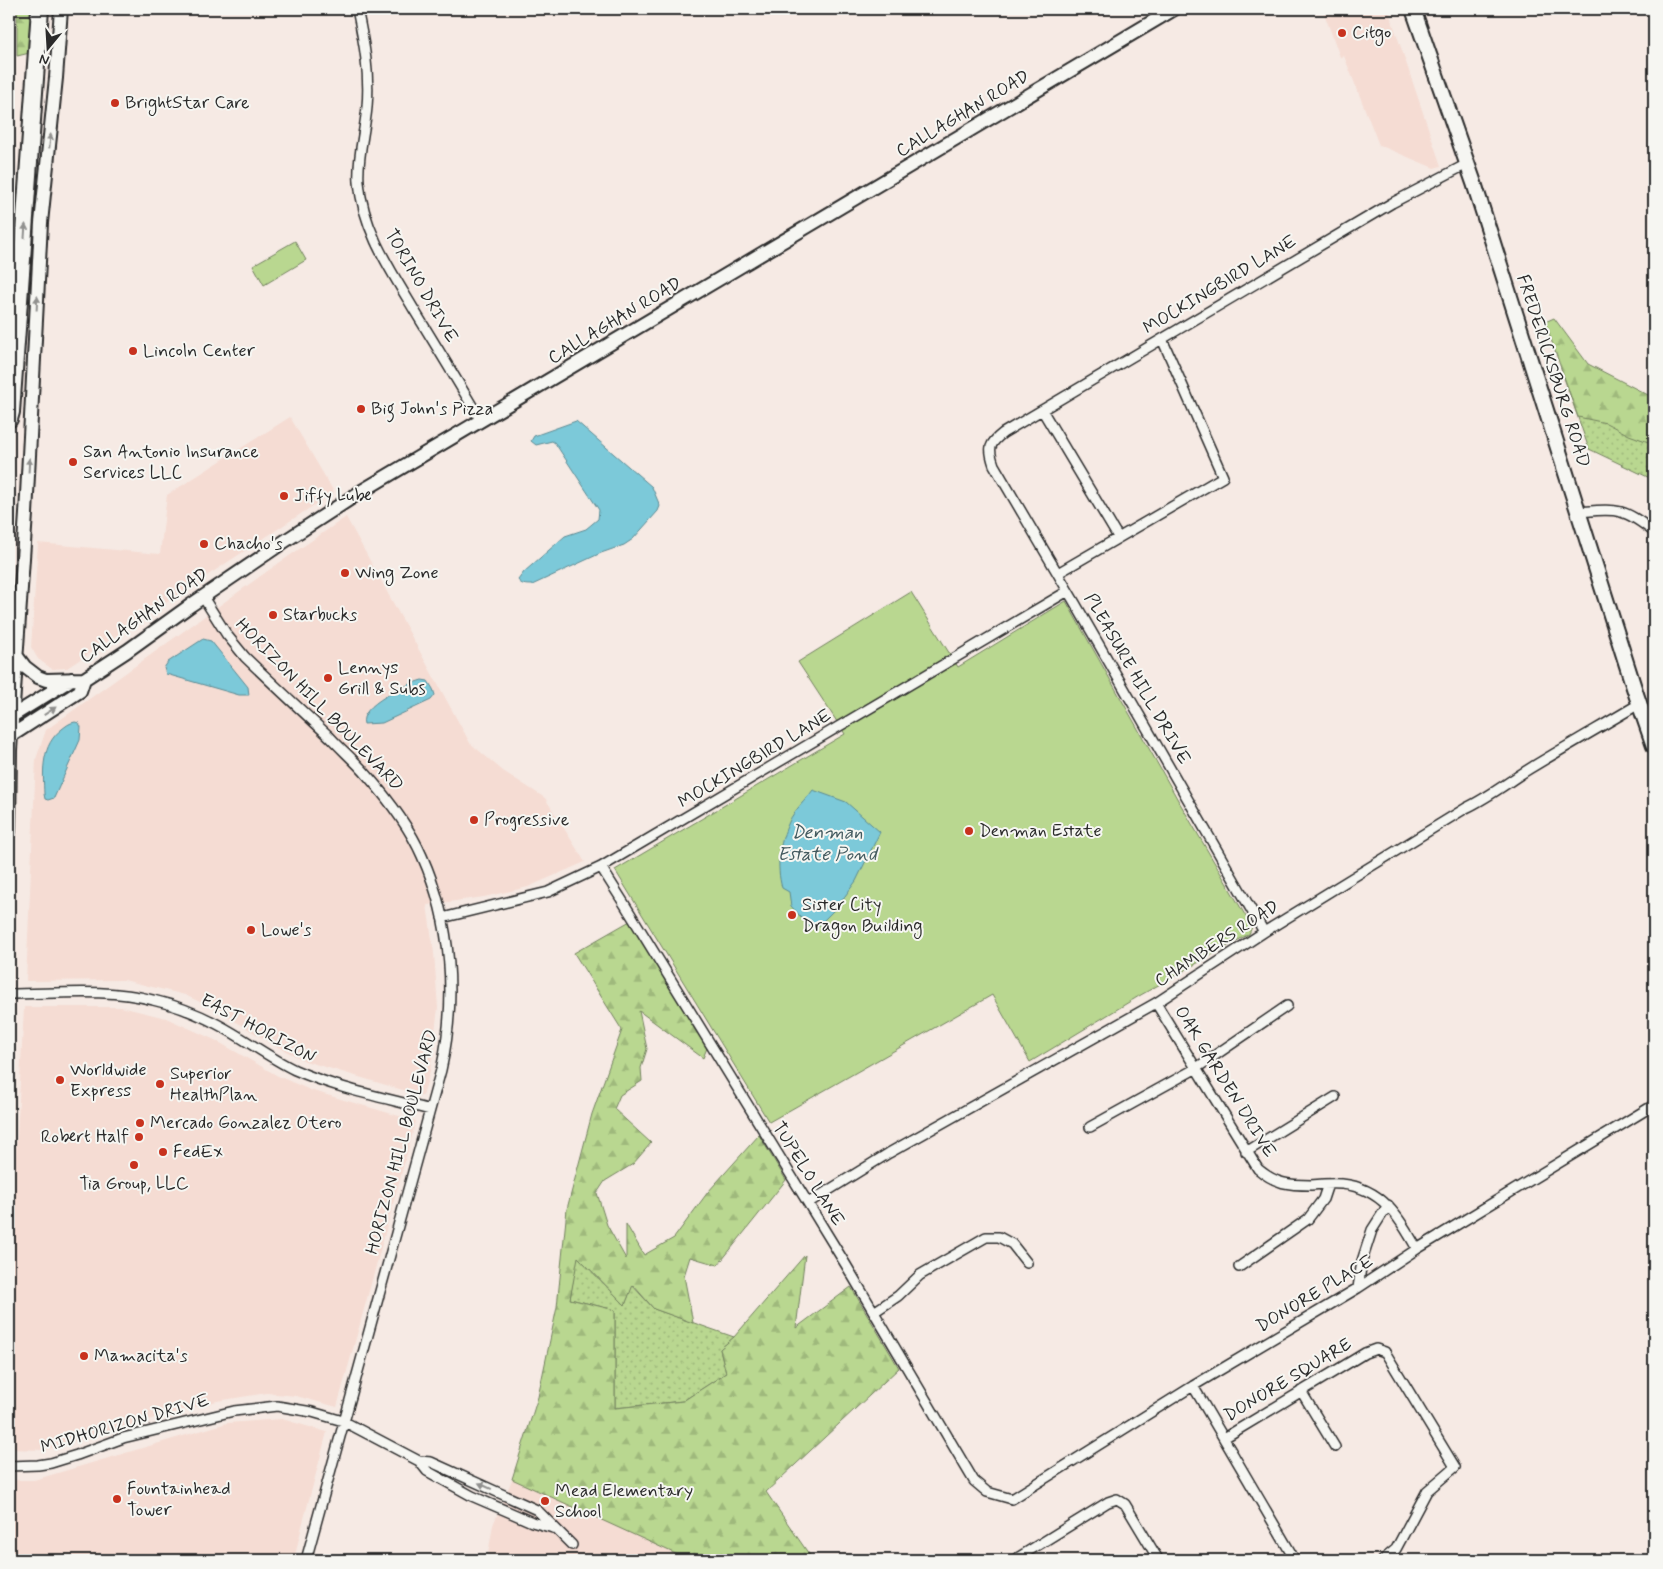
<svg xmlns="http://www.w3.org/2000/svg" width="1663" height="1569" viewBox="0 0 1663 1569" font-family="Mynerve,sans-serif">
	<defs>
		<pattern id="grass-dots" width="8" height="8" patternUnits="userSpaceOnUse" patternTransform="scale(1.25)"><rect width="8" height="8" fill="#b9d790"/><path d="M2 2h.1M6 6h.1" fill="none" stroke="#9fb97c" stroke-width="1.8" stroke-linecap="round"/></pattern>
		<pattern id="forest-firs" width="22" height="20" patternUnits="userSpaceOnUse" patternTransform="scale(1.25)"><rect width="22" height="20" fill="#b9d790"/><path d="M5 1l3.5 6h-7zM16 11l3.5 6h-7z" fill="#9fb97c"/></pattern>
	</defs>
	<rect width="100%" height="100%" fill="#f6eae4"/>
	<filter id="ink" filterUnits="userSpaceOnUse"><feTurbulence type="fractalNoise" baseFrequency=".02" numOctaves="2"/><feDisplacementMap in="SourceGraphic" scale="10" xChannelSelector="R" yChannelSelector="G"/><feConvolveMatrix kernelMatrix="1 2 1 2 8 2 1 2 1" color-interpolation-filters="sRGB"/></filter>
	<g filter="url(#ink)">
		<!-- built -->
		<path fill="#f5dcd3" d="M1328,9H1388L1441,166L1434,168L1379,145L1344,56L1340,57L1324,13Z
			M290,417L334,492L67,668L52,669L38,659L31,647L38,543L160,554L167,495Z
			M346,517L470,743L503,771L545,798L585,862L528,887L484,897L427,905L434,953L438,1008L430,1071L423,1096L305,1061L274,1045L217,1010L185,995L124,980L26,981L36,759L46,730L276,565Z
			M24,1007H121L166,1018L215,1040L278,1076L310,1090L416,1121L337,1407L296,1396L267,1393L217,1401L144,1421L44,1450L9,1449V1285Z
			M282,1419L327,1432L301,1530L294,1560H9V1480H34L227,1423Z
			M516,1470L722,1560H487L493,1525Z"/>
		<!-- grass -->
		<path fill="url(#grass-dots)" stroke="#72815e" d="M1563,375L1644,412L1654,414V480L1589,449Z
			M577,1256L625,1305L632,1285L654,1309L734,1337L720,1349L726,1373L683,1401L615,1408V1310L570,1299Z"/>
		<!-- forest -->
		<path fill="url(#forest-firs)" stroke="#72815e" d="M17,9H37L34,52L17,56Z
			M1554,318L1588,364L1654,398V444L1629,435L1606,423L1578,417L1545,322Z
			M630,921L707,1048L703,1058L639,1011L647,1049L641,1068L642,1081L620,1095L614,1109L651,1143L633,1164L605,1181L597,1193L607,1225L626,1259V1224L644,1255L674,1238L708,1192L759,1135L786,1180L718,1265L690,1257L684,1276L693,1323L654,1309L633,1285L625,1305L578,1257L570,1299L615,1310V1408L683,1401L726,1373L720,1349L734,1337L805,1255L796,1328L851,1287L899,1368L766,1492L813,1560H689L512,1479L538,1397L557,1307L567,1209L592,1114L622,1030L574,953Z"/>
		<!-- park -->
		<path fill="#b9d790" stroke="#72815e" d="M295,241L306,260L264,285L253,265Z
			M911,592L958,667L1066,601L1178,800L1252,927L1249,934L1139,996L1030,1062L992,995L769,1122L615,870L845,734L798,662Z"/>
		<!-- water -->
		<path fill="#7bc9d9" stroke="#5b8a93" d="M576,421L652,487L660,506L658,511L633,539L624,545L601,553L532,585C526,585 521,585 518,580L524,572L565,536L586,529L598,519L599,510L555,443L552,441L536,445L531,441L534,436Z
			M203,639L211,641L248,687L249,695H239L166,674L164,668L168,662Z
			M422,680L428,681L433,689L435,695L431,700L382,723L364,724C358,706 407,684 422,680Z
			M75,722L79,723L81,727L80,740L54,798L48,800L45,799L44,794C43,771 41,745 62,729C66,726 69,723 75,722Z
			M813,790L846,802L880,832L856,881L837,907L818,926L808,925L791,906L789,892L782,888C776,866 779,843 789,822C794,810 806,800 813,790Z"/>
		<g fill="none" stroke-linecap="round" stroke-linejoin="round">
			<defs>
				<path id="street" d="M357,9C364,42 370,73 367,107C365,131 357,157 359,182C363,231 392,272 416,313C438,349 460,385 481,421
					M1042,410L1118,537
					M1578,512C1617,509 1623,507 1654,532
					M1058,573L1223,477L1162,339
					M203,597L227,635L245,657C273,684 301,710 330,737C342,750 356,762 367,775C388,799 409,826 422,856C452,923 457,999 441,1070L306,1560
					M601,867L625,905L846,1265L974,1481L987,1492L1012,1499L1193,1386L1358,1288L1417,1249L1654,1105
					M442,918L548,892L601,867L1068,591
					M1264,932L1075,603L994,465C988,448 989,444 1003,433L1392,203L1467,164
					M9,994C56,994 107,988 153,1000C175,1005 196,1013 217,1024C244,1038 268,1057 295,1070C338,1089 386,1098 430,1110
					M1156,1003L1258,1169C1276,1184 1288,1185 1311,1185C1321,1184 1332,1183 1342,1184C1382,1188 1400,1218 1417,1249
					M1090,1127L1195,1069L1287,1006
					M1246,1152L1335,1097
					M808,1203L889,1153L1156,1003L1264,932L1466,808C1489,797 1508,782 1529,769C1565,747 1602,726 1639,704
					M1239,1267L1308,1219L1323,1199L1328,1184
					M1358,1288L1362,1261L1372,1230L1388,1205
					M874,1312L898,1296L920,1275L986,1237H999L1012,1244L1027,1263
					M1193,1386L1295,1560
					M1301,1391L1335,1447
					M1224,1438L1365,1353L1376,1349L1385,1352L1455,1467L1427,1491L1396,1549L1383,1560
					M419,1461L427,1471L472,1496L532,1522L553,1528
					M9,1466L38,1465L51,1463L77,1455L123,1438L234,1411L277,1406L312,1412L343,1421L419,1461L431,1462L537,1510L572,1545
					M1014,1560L1108,1502L1117,1499L1125,1504L1158,1559"/>
				<path id="secondary" d="M16,655L25,667L38,677L46,680L84,679L127,651L191,605L285,541L362,491L1174,9
					M9,718L72,679
					M9,737L80,691L84,679
					M9,832L10,750L26,514L41,223L56,78L61,9"/>
				<path id="primary" d="M1413,9L1474,183L1636,694L1654,746"/>
				<path id="highway" d="M9,419L11,412L40,9"/>
			</defs>
			<!-- street casing -->
			<use href="#street" stroke="#2b2b2b" stroke-width="12"/>
			<!-- secondary casing -->
			<use href="#secondary" stroke="#2b2b2b" stroke-width="16"/>
			<!-- primary casing -->
			<use href="#primary" stroke="#2b2b2b" stroke-width="18"/>
			<!-- highway casing -->
			<use href="#highway" stroke="#2b2b2b" stroke-width="20"/>
			<!-- street -->
			<use href="#street" stroke="#f6f6f2" stroke-width="9"/>
			<!-- secondary -->
			<use href="#secondary" stroke="#f6f6f2" stroke-width="12"/>
			<!-- primary -->
			<use href="#primary" stroke="#f6f6f2" stroke-width="14"/>
			<!-- highway -->
			<use href="#highway" stroke="#f6f6f2" stroke-width="16"/>
		</g>
		<!-- one-way arrows -->
		<defs><path id="oneway-solid" d="M-6-.8H1V-3.2L6.5 0L1 3.2V.8H-6Z" transform="scale(1.25)"/></defs>
		<g fill="#90908e">
			<use href="#oneway-solid" transform="translate(50 141) rotate(-84)"/>
			<use href="#oneway-solid" transform="translate(25 231) rotate(-86)"/>
			<use href="#oneway-solid" transform="translate(37 303) rotate(-87)"/>
			<use href="#oneway-solid" transform="translate(29 465) rotate(-87)"/>
			<use href="#oneway-solid" transform="translate(50 711) rotate(-33)"/>
			<use href="#oneway-solid" transform="translate(485 1486) rotate(-155)"/>
		</g>
	</g>
	<!-- markers -->
	<g fill="#c8321e" stroke="#f6f6f2" stroke-width="2">
		<circle cx="1342" cy="33" r="5"/>
		<circle cx="115" cy="103" r="5"/>
		<circle cx="133" cy="351" r="5"/>
		<circle cx="361" cy="409" r="5"/>
		<circle cx="73" cy="462" r="5"/>
		<circle cx="284" cy="496" r="5"/>
		<circle cx="204" cy="544" r="5"/>
		<circle cx="345" cy="573" r="5"/>
		<circle cx="273" cy="615" r="5"/>
		<circle cx="328" cy="678" r="5"/>
		<circle cx="474" cy="820" r="5"/>
		<circle cx="969" cy="831" r="5"/>
		<circle cx="792" cy="915" r="5"/>
		<circle cx="251" cy="930" r="5"/>
		<circle cx="60" cy="1080" r="5"/>
		<circle cx="160" cy="1084" r="5"/>
		<circle cx="140" cy="1123" r="5"/>
		<circle cx="139" cy="1137" r="5"/>
		<circle cx="163" cy="1152" r="5"/>
		<circle cx="134" cy="1165" r="5"/>
		<circle cx="84" cy="1356" r="5"/>
		<circle cx="117" cy="1499" r="5"/>
		<circle cx="545" cy="1501" r="5"/>
	</g>
	<g text-anchor="middle" dominant-baseline="central" stroke-width="4" stroke-linejoin="round" paint-order="stroke">
		<!-- poi labels -->
		<g font-size="18" fill="#2b2b2b" stroke="#f6f6f2" text-anchor="start">
			<text x="1352" y="33">Citgo</text>
			<text x="125" y="103">BrightStar Care</text>
			<text x="143" y="351">Lincoln Center</text>
			<text x="371" y="409">Big John's Pizza</text>
			<text x="83" y="452">San Antonio Insurance<tspan x="83" dy="21">Services LLC</tspan></text>
			<text x="294" y="496">Jiffy Lube</text>
			<text x="214" y="544">Chacho's</text>
			<text x="355" y="573">Wing Zone</text>
			<text x="283" y="615">Starbucks</text>
			<text x="338" y="668">Lennys<tspan x="338" dy="21">Grill &amp; Subs</tspan></text>
			<text x="484" y="820">Progressive</text>
			<text x="979" y="831">Denman Estate</text>
			<text x="802" y="905">Sister City<tspan x="802" dy="21">Dragon Building</tspan></text>
			<text x="261" y="930">Lowe's</text>
			<text x="70" y="1070">Worldwide<tspan x="70" dy="21">Express</tspan></text>
			<text x="170" y="1074">Superior<tspan x="170" dy="21">HealthPlan</tspan></text>
			<text x="150" y="1123">Mercado Gonzalez Otero</text>
			<text x="129" y="1137" text-anchor="end">Robert Half</text>
			<text x="173" y="1152">FedEx</text>
			<text x="134" y="1184" text-anchor="middle">Tia Group, LLC</text>
			<text x="94" y="1356">Mamacita's</text>
			<text x="127" y="1489">Fountainhead<tspan x="127" dy="21">Tower</tspan></text>
			<text x="555" y="1491">Mead Elementary<tspan x="555" dy="21">School</tspan></text>
		</g>
		<!-- street labels -->
		<g font-size="18" fill="#2b2b2b" stroke="#f6f6f2">
			<text transform="translate(963 114) rotate(-31)">CALLAGHAN ROAD</text>
			<text transform="translate(1220 285) rotate(-31)">MOCKINGBIRD LANE</text>
			<text transform="translate(421 286) rotate(60)">TORINO DRIVE</text>
			<text transform="translate(615 321) rotate(-31)">CALLAGHAN ROAD</text>
			<text transform="translate(1553 371) rotate(72)">FREDERICKSBURG ROAD</text>
			<text transform="translate(144 616) rotate(-35)">CALLAGHAN ROAD</text>
			<text transform="translate(1137 679) rotate(60)">PLEASURE HILL DRIVE</text>
			<text transform="translate(319 705) rotate(46)">HORIZON HILL BOULEVARD</text>
			<text transform="translate(755 759) rotate(-31)">MOCKINGBIRD LANE</text>
			<text transform="translate(1217 944) rotate(-33)">CHAMBERS ROAD</text>
			<text transform="translate(258 1029) rotate(28)">EAST HORIZON</text>
			<text transform="translate(1225 1082) rotate(58)">OAK GARDEN DRIVE</text>
			<text transform="translate(402 1142) rotate(-75)">HORIZON HILL BOULEVARD</text>
			<text transform="translate(808 1174) rotate(58)">TUPELO LANE</text>
			<text transform="translate(1315 1294) rotate(-31)">DONORE PLACE</text>
			<text transform="translate(1288 1380) rotate(-31)">DONORE SQUARE</text>
			<text transform="translate(125 1424) rotate(-16)">MIDHORIZON DRIVE</text>
		</g>
		<!-- water labels -->
		<g font-size="19" font-style="italic" fill="#435a5f" stroke="#f6f6f2">
			<text x="827" y="832">Denman<tspan x="827" dy="22">Estate Pond</tspan></text>
		</g>
	</g>
	<!-- margin -->
	<rect width="1663" height="1569" fill="none" stroke="#f6f6f2" stroke-width="30"/>
	<rect x="15" y="15" width="1633" height="1539" fill="none" stroke="#2b2b2b" stroke-width="2" filter="url(#ink)"/>
	<!-- north arrow -->
	<g transform="translate(48 48) rotate(198)" stroke="#f6f6f2" stroke-width="4" paint-order="stroke">
	<path d="M0-4L9 19L0 12L-9 19Z" fill="#2b2b2b"/>
	<text y="-8" font-size="14" font-weight="bold" text-anchor="middle" fill="#2b2b2b">N</text>
	</g>
</svg>
